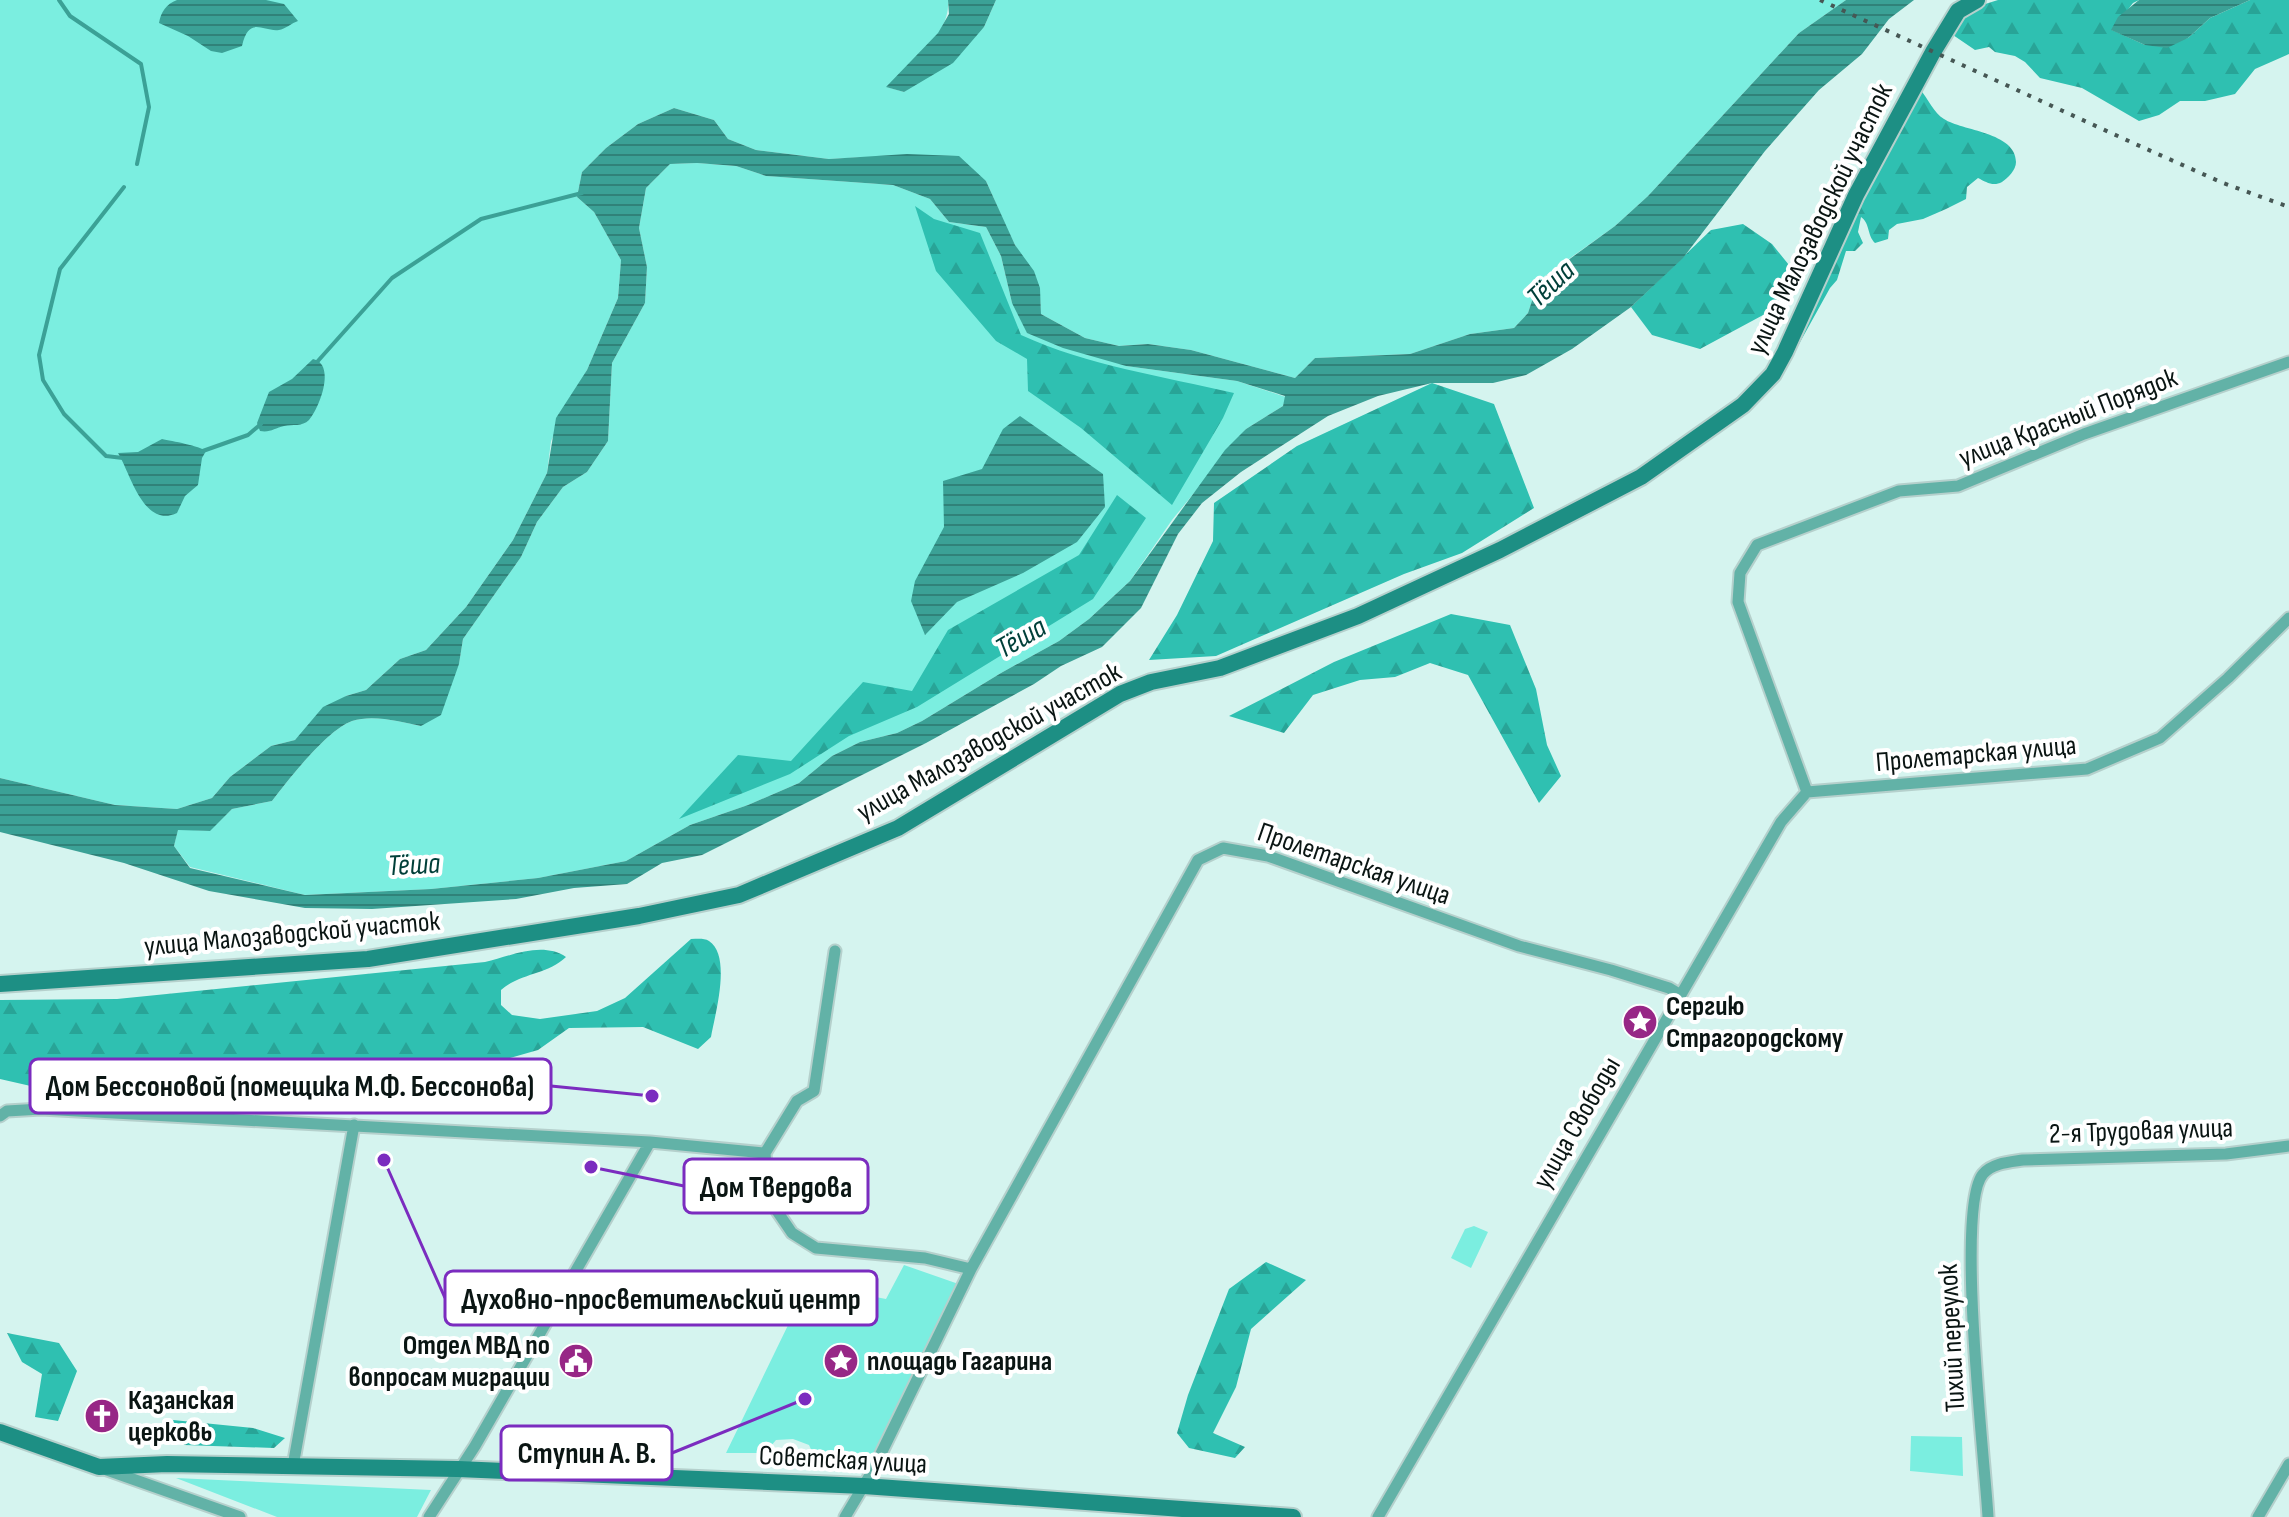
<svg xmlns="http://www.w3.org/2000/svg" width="2289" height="1517" viewBox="0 0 2289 1517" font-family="'Sofia Sans Condensed',sans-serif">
	<defs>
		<pattern id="forest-firs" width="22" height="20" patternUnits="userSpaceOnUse" patternTransform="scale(2)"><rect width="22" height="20" fill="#2fc0b1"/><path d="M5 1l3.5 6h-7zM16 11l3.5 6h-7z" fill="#28a497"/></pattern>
		<pattern id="water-rules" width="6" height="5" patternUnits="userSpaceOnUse" patternTransform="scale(2)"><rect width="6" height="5" fill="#3ba196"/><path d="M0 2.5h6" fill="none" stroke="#308279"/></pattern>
	</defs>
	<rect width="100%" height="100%" fill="#d5f4ef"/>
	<!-- green -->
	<path fill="#7beee0" d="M0,0H948C951,35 910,64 887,87L904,92L984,27L996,0H1846L1799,33L1648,196L1615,226L1538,281L1528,313L1514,328L1470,334L1410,354L1315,358L1295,378L1191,350L1148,344L1119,346L1085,338L1041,314C1040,274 1034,277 1015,245C1004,225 996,202 986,181L866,157L829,159L756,150L728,139L714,120L674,108L638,124L606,148L582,172L577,197L594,212L621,260L618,298L587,370L551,441L547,473L513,540L466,607L426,650L400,659L366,690L346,696L295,740L271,746L230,777L212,798L177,809L115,805L0,778Z
		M697,163L736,166L766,176L893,185L930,199L949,222L986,227L1001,256L1012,303L1126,366L1237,381L1286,397L1283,406L1246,429L1172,520L1130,581L1089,619L1059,641L1001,673L922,721L897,733L860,742L832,756L799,783L748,805L690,825L626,861L538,878L431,889L305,895L190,867L174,846L178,829L209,831L232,809L272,801C288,780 327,730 352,721C374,714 400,722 421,726L459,664L463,639L521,557L537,522L563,487L587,472L608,441L612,363L645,303L647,267L639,228L646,188L670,164Z
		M1474,1226L1488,1232L1471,1268L1451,1258L1465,1229Z
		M904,1265L970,1288L874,1462L815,1458L809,1445L793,1439L776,1440L765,1453H726L808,1284L886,1299Z
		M1911,1436L1962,1437L1963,1476L1910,1471Z
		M176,1478L431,1490L417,1517H277Z"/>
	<!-- forest -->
	<path fill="url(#forest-firs)" d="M1998,0H2139L2133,3L2112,30L2145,45L2188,38L2210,18L2250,0H2289V54L2255,69L2235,94L2205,101H2180L2159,115L2139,121L2082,88L2040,78L2025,62L2015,56L1995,52L1989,47L1975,50L1953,35L1954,26L1982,5Z
		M1920,89C1928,99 1934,113 1944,119C1962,131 2016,132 2016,162C2016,170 2008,178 2002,182C1993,187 1986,182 1978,178L1967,187L1966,199L1946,209L1923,219L1897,224L1889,230L1888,239L1875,243C1867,235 1870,223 1861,217L1858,232L1863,243L1855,251H1846L1837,280L1830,288L1794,353L1791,351C1835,264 1873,174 1920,89Z
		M915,206L934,219L980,233L1021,335C1089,366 1162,376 1234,393L1223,418L1172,505L1081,428L1028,391L1027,359L996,341L936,271Z
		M1743,224L1772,244L1793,270L1778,307L1700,349L1652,335L1631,307L1711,230Z
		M1432,383L1494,404L1534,508L1462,553L1404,574L1216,656L1149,660L1177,615L1213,541L1214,503L1297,446Z
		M1117,495L1146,518L1093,599L917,707L849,736L790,774L679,819L738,755L791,761L863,682L912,691L948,630L1079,555Z
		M1451,614L1510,625L1536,689L1547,745L1561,776L1539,803L1468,675L1430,663L1395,677L1360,680L1313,695L1284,733L1229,716L1334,662Z
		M691,939C698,939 704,938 709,941C732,956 715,1014 711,1037L698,1049L643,1027L569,1028L538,1050L510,1058L388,1063L339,1101L277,1110L92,1100L0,1079V1000L117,999L485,962C511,956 542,941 566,957C547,975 520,973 501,990V1005L512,1015L540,1019L597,1011L625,998Z
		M1266,1262L1306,1280L1251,1329L1236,1387L1213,1433L1245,1447L1235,1458L1189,1448L1177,1433L1188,1395L1229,1289Z
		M7,1333L59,1343L77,1371L58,1421L35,1417L42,1374L22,1362Z
		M173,1420L253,1428L285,1438L274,1448L184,1445Z"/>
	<!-- water -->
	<path fill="url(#water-rules)" fill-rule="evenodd" d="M177,0H266L284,4L298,21C292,23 285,29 279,30C262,32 249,15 242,46L222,53L211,51L188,36L159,23C161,12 166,4 177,0Z
		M948,0H996L984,27L953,63L904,92L886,87L938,33L949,14Z
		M1846,0H1914L1889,19L1862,54L1819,90L1765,151L1683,258L1631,307L1572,349L1526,375L1493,383H1432L1378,396L1328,416L1241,472L1202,503L1178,534L1141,608L1102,647L1061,666L1034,684L926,743L702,855L662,863L627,884L574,888L516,899L372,909L305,908L209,891L124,863L0,832V778L115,805L177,809L212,798L230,777L271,746L295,740L323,707L346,696L366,690L400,659L426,650L466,607L513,540L547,473L556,418L587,370L618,298L621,260L594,212L577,197L582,172L606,148L638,124L674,108L714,120L728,139L756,150L829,159L907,154L959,156L986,181L1015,245L1034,271L1040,288L1041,314L1085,338L1119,346L1148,344L1191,350L1295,378L1315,358L1410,354L1470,334L1514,328L1528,313L1538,282L1615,226L1648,196L1799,33ZM697,163L736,166L766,176L893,185L930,199L949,222L986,227L1001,256L1012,303L1027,333L1063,348L1126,366L1237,381L1285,396L1283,406L1246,429L1225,450L1130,581L1089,619L1059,641L1001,673L922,721L897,733L860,742L832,756L799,783L748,805L690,825L626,861L538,878L431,889L305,895L190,868L174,846L178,830L210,831L232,809L272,801C288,780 327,730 352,721C374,714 400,722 421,726L441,715L459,664L463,639L521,557L537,522L563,487L587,472L608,441L612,363L645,303L647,267L639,228L646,188L670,164Z
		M2139,0H2250L2210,18L2188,38L2167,48L2145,45L2111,30L2118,17Z
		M313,359C336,364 320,407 309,420C302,427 293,424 284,426C275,428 270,433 260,431L257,423L269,392L292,379Z
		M1020,416L1103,474L1105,507L1077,542L1023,573L957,602L925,635L911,601L915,581L944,527L943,481L982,469L1003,429Z
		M162,439C172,441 200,446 206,451L202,458L198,485L185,496L177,513C143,529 130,472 118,453L138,452Z"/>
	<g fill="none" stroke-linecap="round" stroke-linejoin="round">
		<!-- stream -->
		<path stroke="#3ba196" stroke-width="4" d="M59,0L70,16L141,64L149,107L137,164
			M317,362L392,278L481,219L582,193
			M200,452L248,435L261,424
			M123,458L106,456L64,414L43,380L39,355L60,269L124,187"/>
		<defs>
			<path id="street" d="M1807,792L1738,602L1740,573L1757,545L1899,491L1958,486L2084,434L2289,362
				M1807,792L2087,769L2160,738L2228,678L2289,618
				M835,951L814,1091L797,1101L765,1153L767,1181L777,1211L792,1233L816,1248L925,1258L971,1269
				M0,1116L7,1111L41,1109L650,1142L765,1153
				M293,1466L354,1125
				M107,1470L240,1517
				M429,1517L475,1446L650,1142
				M845,1517L873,1470L971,1269L1198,860L1223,848L1268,856L1519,946L1611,970L1669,988L1679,994
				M1378,1517L1781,822L1807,792
				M1988,1517C1985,1461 1955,1207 1983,1174C1992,1163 2010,1162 2023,1160L2226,1154L2289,1146
				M2258,1517L2289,1464"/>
			<path id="secondary" d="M0,984L368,959L639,916L739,895L898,828L1120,694L1151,682L1220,668L1358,616L1500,550L1641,477L1743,405L1773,374L1785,352L1856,195L1933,52L1958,11L1977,0
				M0,1432L99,1467L167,1464L458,1469L864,1486L1293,1517"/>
		</defs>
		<!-- street casing -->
		<use href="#street" stroke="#b5d0cc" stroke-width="15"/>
		<!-- secondary casing -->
		<use href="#secondary" stroke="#b5d0cc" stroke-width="20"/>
		<!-- street -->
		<use href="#street" stroke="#62b2a7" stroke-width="11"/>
		<!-- secondary -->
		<use href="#secondary" stroke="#1d8f84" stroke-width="16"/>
		<!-- rail -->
		<path stroke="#465754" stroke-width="4" stroke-dasharray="4 8" stroke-linecap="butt" d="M1820,0L2133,143L2223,183L2289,207"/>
	</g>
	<!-- icons -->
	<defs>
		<symbol id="sight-disc" viewBox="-11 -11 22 22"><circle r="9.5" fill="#972786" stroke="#fff"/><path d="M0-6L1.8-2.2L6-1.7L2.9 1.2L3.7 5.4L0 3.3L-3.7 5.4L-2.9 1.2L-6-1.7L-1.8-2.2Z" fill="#fff"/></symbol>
		<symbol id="civic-disc" viewBox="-11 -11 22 22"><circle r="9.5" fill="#972786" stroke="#fff"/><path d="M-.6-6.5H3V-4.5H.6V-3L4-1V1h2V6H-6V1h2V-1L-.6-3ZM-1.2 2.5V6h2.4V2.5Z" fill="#fff"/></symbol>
		<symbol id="church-disc" viewBox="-11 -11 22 22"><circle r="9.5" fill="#972786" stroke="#fff"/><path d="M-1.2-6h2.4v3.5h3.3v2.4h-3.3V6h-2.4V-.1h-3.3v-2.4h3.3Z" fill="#fff"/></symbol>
	</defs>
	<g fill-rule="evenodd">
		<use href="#sight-disc" x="1620" y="1002" width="40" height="40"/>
		<use href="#civic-disc" x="556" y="1341" width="40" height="40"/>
		<use href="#sight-disc" x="821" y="1341" width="40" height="40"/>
		<use href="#church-disc" x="82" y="1396" width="40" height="40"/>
	</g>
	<g text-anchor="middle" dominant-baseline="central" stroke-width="8" stroke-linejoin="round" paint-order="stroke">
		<!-- street labels -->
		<g font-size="28" fill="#0a1513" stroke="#fff">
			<text transform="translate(1820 219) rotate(-64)">улица Малозаводской участок</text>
			<text transform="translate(2068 418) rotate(-21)">улица Красный Порядок</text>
			<text transform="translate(989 742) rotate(-29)">улица Малозаводской участок</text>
			<text transform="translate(1976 754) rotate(-5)">Пролетарская улица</text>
			<text transform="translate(1354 864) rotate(19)">Пролетарская улица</text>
			<text transform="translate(292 934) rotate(-5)">улица Малозаводской участок</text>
			<text transform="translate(1577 1123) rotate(-60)">улица Свободы</text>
			<text transform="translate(2141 1131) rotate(-2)">2-я Трудовая улица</text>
			<text transform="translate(1952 1338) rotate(-93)">Тихий переулок</text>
			<text transform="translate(843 1460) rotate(3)">Советская улица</text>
		</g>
		<!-- poi labels -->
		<g font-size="28" font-weight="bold" fill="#0a1513" stroke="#fff" text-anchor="start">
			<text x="1666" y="1006">Сергию<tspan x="1666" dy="32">Страгородскому</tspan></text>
			<text x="550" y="1345" text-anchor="end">Отдел МВД по<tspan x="550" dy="32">вопросам миграции</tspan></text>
			<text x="867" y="1361">площадь Гагарина</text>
			<text x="128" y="1400">Казанская<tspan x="128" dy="32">церковь</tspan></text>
		</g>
		<!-- water labels -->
		<g font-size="30" font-style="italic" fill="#003f39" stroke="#fff">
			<text transform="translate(1551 284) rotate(-43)">Тёша</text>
			<text transform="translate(1021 638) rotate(-30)">Тёша</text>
			<text transform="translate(414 865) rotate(-3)">Тёша</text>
		</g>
	</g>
	<!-- callouts -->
	<path fill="none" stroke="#7b2cbf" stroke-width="3" d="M652 1096L551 1086M591 1167L684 1186M384 1160L445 1298M805 1399L672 1453"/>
	<g fill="#7b2cbf" stroke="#fff" stroke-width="3">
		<circle cx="652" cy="1096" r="8"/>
		<circle cx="591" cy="1167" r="8"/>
		<circle cx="384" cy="1160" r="8"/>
		<circle cx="805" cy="1399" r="8"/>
	</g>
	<g fill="#fff" stroke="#7b2cbf" stroke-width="3">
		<rect x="30" y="1059" width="521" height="54" rx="8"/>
		<rect x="684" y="1159" width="184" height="54" rx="8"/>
		<rect x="445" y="1271" width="432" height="54" rx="8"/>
		<rect x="501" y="1426" width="171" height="54" rx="8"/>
	</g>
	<g font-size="30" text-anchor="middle" font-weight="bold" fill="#0a1513">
		<text x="290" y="1096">Дом Бессоновой (помещика М.Ф. Бессонова)</text>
		<text x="776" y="1197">Дом Твердова</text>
		<text x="661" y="1309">Духовно-просветительский центр</text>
		<text x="587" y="1463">Ступин А. В.</text>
	</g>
</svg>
